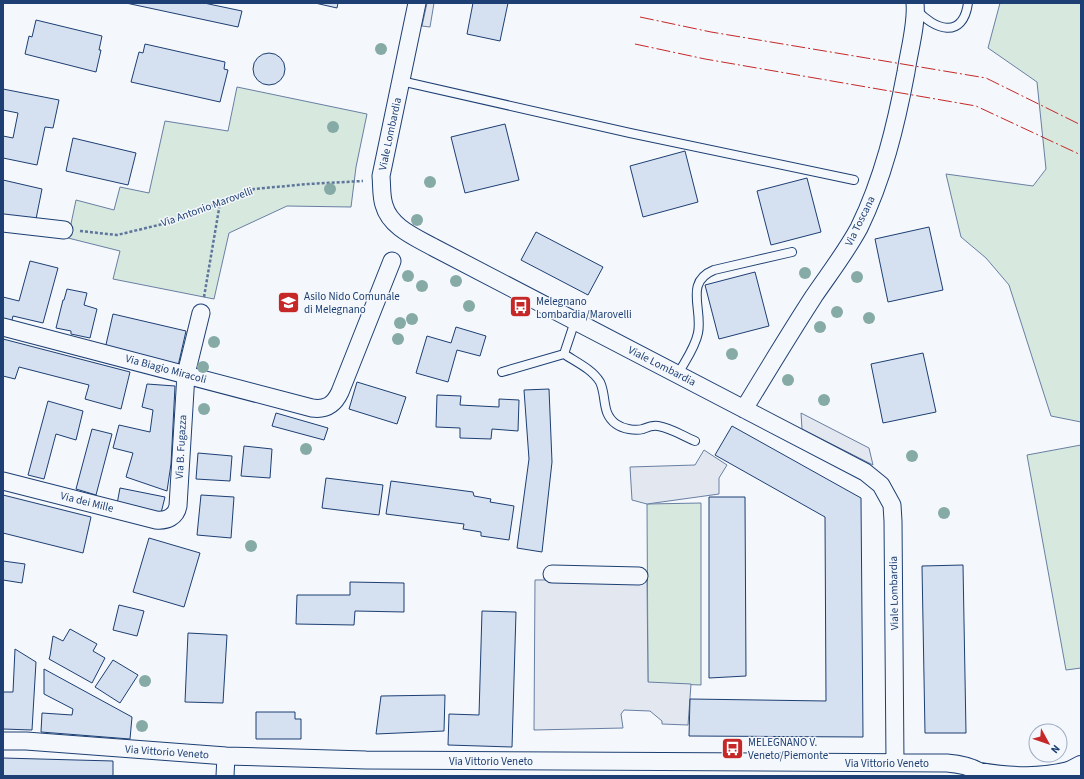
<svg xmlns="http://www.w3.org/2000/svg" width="1084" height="779" viewBox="0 0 1084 779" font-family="'Source Sans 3',sans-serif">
	<rect width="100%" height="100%" fill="#f4f7fb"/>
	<!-- green -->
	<path fill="#d7e8df" stroke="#687fa3" d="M1000,3H1081V422L1051,416L1009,285L986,258L961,237L946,174L1033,186L1046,169L1037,82L988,48Z
		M237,87L367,114L356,167L351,207L287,206L229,233L214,299L113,279L120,251L68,238L76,200L114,210L120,187L149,193L165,121L228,131Z
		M1081,445V668L1066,670L1027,455Z
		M701,503V685L648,683L647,504Z"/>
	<!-- parking -->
	<path fill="#e3e8f0" stroke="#687fa3" d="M427,3H434L430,27L422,26Z
		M801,413L869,448L873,465L802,429Z
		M704,450L727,465L719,478V494L647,504L632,500L630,467L695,465Z
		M647,579L648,682L691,684L688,725L662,724V721L650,711L624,710L621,714L623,728L534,730L535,580Z"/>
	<!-- building -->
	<path fill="#d5e0f0" stroke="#1d3f73" d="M126,3H204L242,11L238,27Z
		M315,3H338L337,8Z
		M473,3H508L500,41L467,34Z
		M36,20L102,36L99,50H101L96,72L25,54L29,36L32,37Z
		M145,44L225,62L224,69L228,70L220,102L131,82L139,52L143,53Z
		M253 69a16 16 0 1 1 32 0a16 16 0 1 1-32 0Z
		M3,89L59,100L53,128L45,127L37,165L3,158V136L13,138L18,113L3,110Z
		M505,124L519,180L465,193L451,137Z
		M73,138L136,153L128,185L66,171Z
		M685,151L698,202L643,217L630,166Z
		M807,178L821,232L771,245L757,191Z
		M3,180L42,189L35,224L3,217Z
		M929,227L943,290L888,302L875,239Z
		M536,232L603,267L588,295L521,260Z
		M30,261L58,268L43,323L13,316L11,324L3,322V297L19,301Z
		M755,272L769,326L719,339L705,285Z
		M67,289L87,293L84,305L97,309L90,338L71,334V331L56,328L63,300H64Z
		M113,314L186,331L178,366L105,349Z
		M456,327L486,336L480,356L457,350L448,382L416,373L427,336L451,343Z
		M3,339L130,372L121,409L85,399L89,385L19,367L15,379L3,376Z
		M923,353L936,412L883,423L871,364Z
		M357,382L406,397L397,424L349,409Z
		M147,384L175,386L171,464L167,491L126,477L133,453L113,448L119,425L150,432L153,410L142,407Z
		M549,389L552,462L542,552L517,548L529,459L524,390Z
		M437,395L461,396L460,405L499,407V399L519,400L518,431L492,429L491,439L460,438V428L436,427Z
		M48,401L83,411L76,440L56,434L44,479L28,475Z
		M276,413L328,428L324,440L272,426Z
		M732,426L861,498L863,737L689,736L690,699L826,701L825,517L715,455Z
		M92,429L112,434L96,495L76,489Z
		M244,446L272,449L270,478L241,476Z
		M198,453L232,456L230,481L196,479Z
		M326,478L383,485L379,515L322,508Z
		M391,481L473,492L474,496L491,499L490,502L514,506L509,540L481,536V532L463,529L464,524L386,514Z
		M120,488L165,497L161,513L117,504Z
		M3,495L91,517L83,553L3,533Z
		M201,495L234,497L231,538L197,535Z
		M709,497H745L746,676L709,678Z
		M149,538L200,553L184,607L133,592Z
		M3,561L25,564L22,583L3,580Z
		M963,565L966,733H925L922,566Z
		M350,582L404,583V612L355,611L354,625L296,624L297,595H350Z
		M119,605L144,611L137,636L113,630Z
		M482,611L516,612L512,747L448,745L449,714L479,715Z
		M70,629L97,644L93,651L105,658L92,683L49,659L50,656L53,636L63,641Z
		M188,633L227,635L223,703L185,702Z
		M15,649L36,662L32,730L3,729V692H13Z
		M113,660L138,675L120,703L95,687Z
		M44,669L132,717L130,739L41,732L42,713L72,715L73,709L44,694Z
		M445,695L444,731L376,734L381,696Z
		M256,712H295V719H301V739H256Z
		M3,758L113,761V776H3Z"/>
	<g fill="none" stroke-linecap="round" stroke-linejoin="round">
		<defs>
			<path id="lane" d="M916,9C934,30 963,40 968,3
				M401,81L630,133L854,180
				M575,321L564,354C576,362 592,369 600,382C607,397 601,413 616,424C623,429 635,431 643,429C648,427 652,425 658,426C671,428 683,436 695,441
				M502,372L564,354
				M678,374C685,361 695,348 698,333C703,309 684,282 714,270L792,252"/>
			<path id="street" d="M417,3L381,176C382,186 381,196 384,205C390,227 415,237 433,247L865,472L881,485L892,505L893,521L895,762
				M3,223L64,230
				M3,327L312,408C326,410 334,405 340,392L392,261
				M744,409C767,371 790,333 814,296C829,274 846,252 859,228C883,179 896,125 906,72C909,51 917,24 915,3
				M3,481L156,520C167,521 176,517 178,506L186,374L201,313
				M552,574L639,576
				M3,741H26L226,756L366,760L947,763C960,764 975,767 986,776
				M978,771C1012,777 1042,778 1075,769
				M225,776L226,756"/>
			<path id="secondary" d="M1064,776L1081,767"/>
		</defs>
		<!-- lane casing -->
		<use href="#lane" stroke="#1d3f73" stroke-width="10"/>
		<!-- street casing -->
		<use href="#street" stroke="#1d3f73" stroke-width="19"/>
		<!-- secondary casing -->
		<use href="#secondary" stroke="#1d3f73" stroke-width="24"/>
		<!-- path -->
		<path stroke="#5e769c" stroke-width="2.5" stroke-dasharray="3 2" stroke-linecap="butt" d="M80,231L117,235L171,222L254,189L308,184L363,181
			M204,297L220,203"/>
		<!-- lane -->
		<use href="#lane" stroke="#f4f7fb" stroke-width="8"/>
		<!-- street -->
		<use href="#street" stroke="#f4f7fb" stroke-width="17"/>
		<!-- secondary -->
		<use href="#secondary" stroke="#f4f7fb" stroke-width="22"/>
		<!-- power -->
		<path stroke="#c62828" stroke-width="1" stroke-dasharray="14 3 2 3" stroke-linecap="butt" d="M640,17L711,32L986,78L1081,125
			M635,44L705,59L976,106L1081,155"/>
	</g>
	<!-- trees -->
	<g fill="#86aba6">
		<circle cx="381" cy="49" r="6"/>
		<circle cx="333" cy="127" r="6"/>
		<circle cx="430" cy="182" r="6"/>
		<circle cx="330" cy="189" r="6"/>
		<circle cx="417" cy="220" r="6"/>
		<circle cx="805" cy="273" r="6"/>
		<circle cx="408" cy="276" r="6"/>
		<circle cx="857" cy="277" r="6"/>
		<circle cx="456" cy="281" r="6"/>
		<circle cx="422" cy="286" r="6"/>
		<circle cx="469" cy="306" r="6"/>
		<circle cx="837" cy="312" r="6"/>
		<circle cx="869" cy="318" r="6"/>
		<circle cx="412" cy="319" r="6"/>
		<circle cx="400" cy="323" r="6"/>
		<circle cx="820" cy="327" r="6"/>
		<circle cx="398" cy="339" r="6"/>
		<circle cx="214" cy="342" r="6"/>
		<circle cx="732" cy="354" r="6"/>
		<circle cx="203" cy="367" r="6"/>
		<circle cx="788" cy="380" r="6"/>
		<circle cx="824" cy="400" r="6"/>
		<circle cx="204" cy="409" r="6"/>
		<circle cx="306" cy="449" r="6"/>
		<circle cx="912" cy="456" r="6"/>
		<circle cx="944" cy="513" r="6"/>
		<circle cx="251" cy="546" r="6"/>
		<circle cx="145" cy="681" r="6"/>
		<circle cx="142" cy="726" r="6"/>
	</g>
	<!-- icons -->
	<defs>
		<symbol id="school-square" viewBox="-11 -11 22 22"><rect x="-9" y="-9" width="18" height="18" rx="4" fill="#c62828" stroke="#f4f7fb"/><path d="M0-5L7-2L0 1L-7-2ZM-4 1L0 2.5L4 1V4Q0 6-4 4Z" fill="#fff"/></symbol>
		<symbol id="bus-square" viewBox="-11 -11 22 22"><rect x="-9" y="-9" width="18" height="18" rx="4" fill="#c62828" stroke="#f4f7fb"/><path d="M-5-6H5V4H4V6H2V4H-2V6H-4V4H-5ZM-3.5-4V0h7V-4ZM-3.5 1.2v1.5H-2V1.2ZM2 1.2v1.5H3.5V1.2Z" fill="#fff"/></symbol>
	</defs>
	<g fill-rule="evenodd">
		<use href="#school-square" x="276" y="290" width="25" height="25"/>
		<use href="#bus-square" x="508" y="294" width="25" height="25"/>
		<use href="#bus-square" x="720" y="736" width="25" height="25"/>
	</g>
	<g text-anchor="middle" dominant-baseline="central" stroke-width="3" stroke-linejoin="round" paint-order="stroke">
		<!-- street labels -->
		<g font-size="11" fill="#1d3f73" stroke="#f4f7fb">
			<text transform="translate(390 134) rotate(-78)">Viale Lombardia</text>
			<text transform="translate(207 207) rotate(-20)">Via Antonio Marovelli</text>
			<text transform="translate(860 221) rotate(-64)">Via Toscana</text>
			<text transform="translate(662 366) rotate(27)">Viale Lombardia</text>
			<text transform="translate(166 369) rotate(15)">Via Biagio Miracoli</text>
			<text transform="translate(181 447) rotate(-87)">Via B. Fugazza</text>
			<text transform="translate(87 502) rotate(14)">Via dei Mille</text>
			<text transform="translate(894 593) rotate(-91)">Viale Lombardia</text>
			<text transform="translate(167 752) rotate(4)">Via Vittorio Veneto</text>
			<text x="491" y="761">Via Vittorio Veneto</text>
			<text x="887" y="763">Via Vittorio Veneto</text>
		</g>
		<!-- poi labels -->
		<g font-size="11" fill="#1d3f73" stroke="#f4f7fb" text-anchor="start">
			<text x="304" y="296">Asilo Nido Comunale<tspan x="304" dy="13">di Melegnano</tspan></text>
			<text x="536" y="301">Melegnano<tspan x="536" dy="13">Lombardia/Marovelli</tspan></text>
			<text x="748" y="742">MELEGNANO V.<tspan x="748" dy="13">Veneto/Piemonte</tspan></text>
		</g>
	</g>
	<!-- border -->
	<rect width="1084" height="779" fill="none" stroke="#1d3f73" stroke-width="8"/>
	<!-- north arrow -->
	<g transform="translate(1048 743) rotate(130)"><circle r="19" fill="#f4f7fb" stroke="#9eadc5"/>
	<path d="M0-3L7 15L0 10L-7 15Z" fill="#c62828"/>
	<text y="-6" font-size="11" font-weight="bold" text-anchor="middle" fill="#1d3f73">N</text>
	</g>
</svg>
